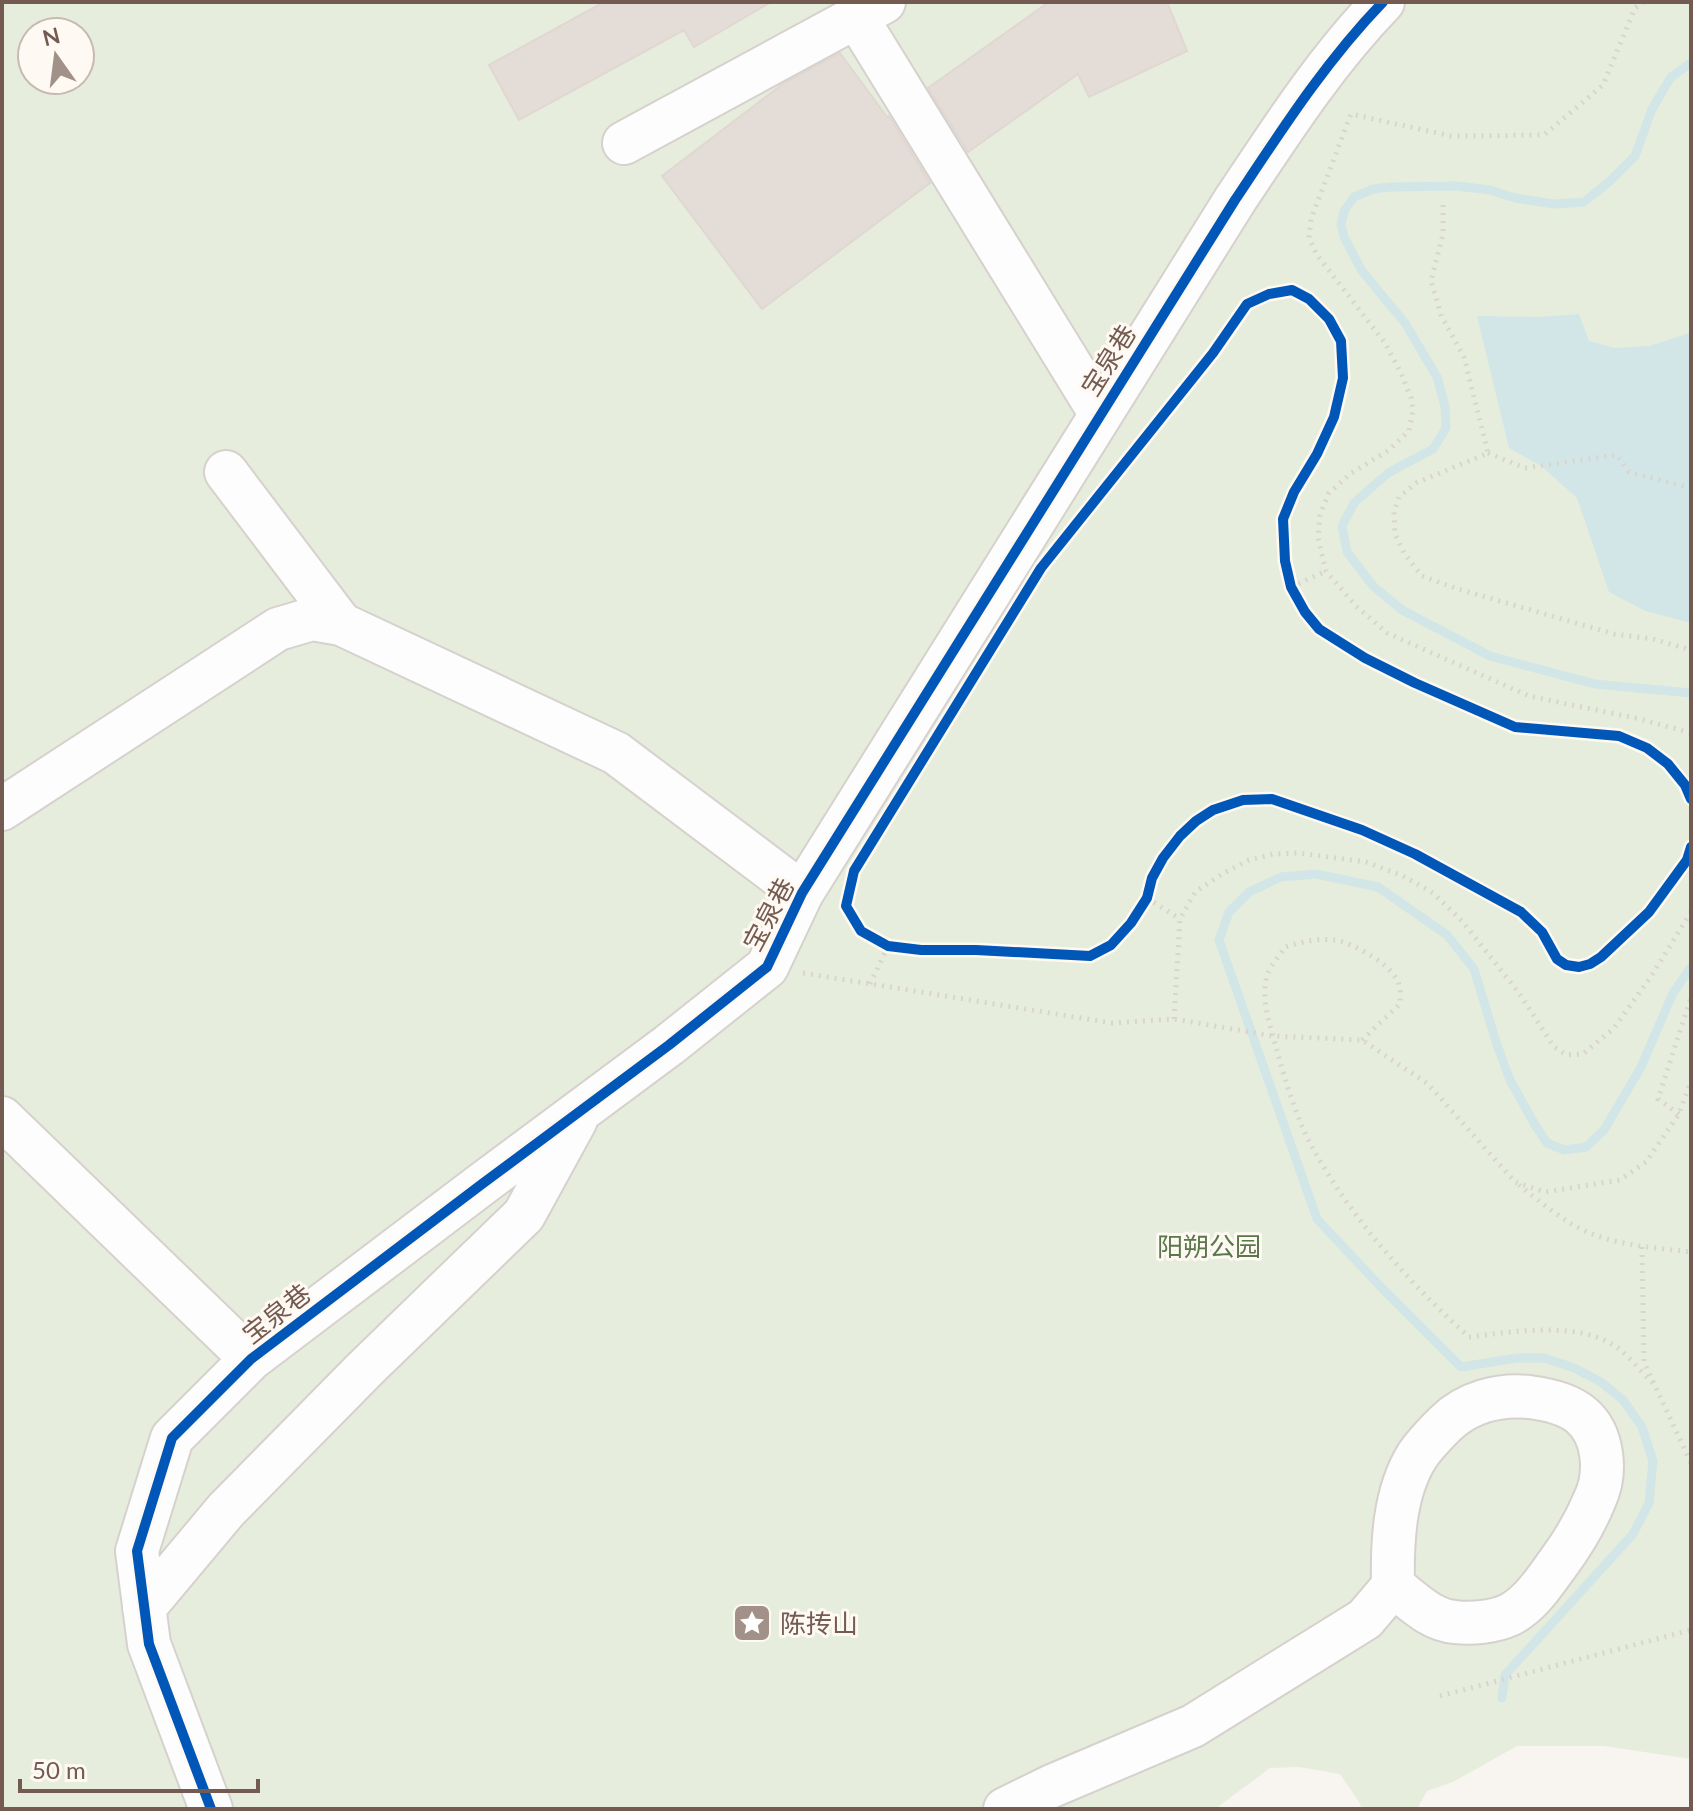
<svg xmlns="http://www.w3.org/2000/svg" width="1693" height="1811" viewBox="0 0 1693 1811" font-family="Lato,'Noto Sans SC',sans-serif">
	<rect width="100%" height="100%" fill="#f8f4f0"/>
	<!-- green -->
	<path fill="#e6eddc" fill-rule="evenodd" d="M2,2H1691V1759L1604,1746H1517L1453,1782L1427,1791L1417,1809H1362L1359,1802L1340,1774L1299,1767L1270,1768L1215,1809H2ZM32,32H80V80H32Z"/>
	<!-- water -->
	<path fill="#d2e6e7" d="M1579,314L1589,341L1615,348L1649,346L1687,334L1691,331V623L1645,611L1609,592L1577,498L1541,466L1509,448L1477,316L1538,317Z"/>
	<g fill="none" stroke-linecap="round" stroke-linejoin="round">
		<!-- stream -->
		<path stroke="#d2e6e7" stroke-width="9" d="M1691,63L1671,77L1652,109L1635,156L1610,181L1584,202L1554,204L1515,198L1490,190L1456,186L1390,187L1373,189L1354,197L1344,211L1341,225L1344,237L1362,271L1405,323L1437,377L1445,406L1446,428L1433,449L1388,473L1354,503L1342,526L1347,552L1374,587L1402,610L1490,656L1595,684L1691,693
			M1502,1698L1505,1675L1633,1534L1649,1503L1653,1461L1642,1427L1623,1400L1601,1382L1572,1367L1544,1358H1517L1461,1367L1380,1286L1317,1219L1219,940L1229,912L1249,892L1281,877L1316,874L1378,887L1447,935L1474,969L1497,1045L1510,1080L1535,1125L1547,1143L1564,1150L1586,1147L1604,1130L1641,1067L1673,993L1691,967"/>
	</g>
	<!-- building -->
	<path fill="#e4ddd7" stroke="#e0d7d2" stroke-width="2" d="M604,2H771L694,47L684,30L519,120L489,65Z
		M1049,2H1167L1187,51L1089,97L1078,74L968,152L928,88Z
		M840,53L887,117L889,116L930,183L762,309L662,176L784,83Z"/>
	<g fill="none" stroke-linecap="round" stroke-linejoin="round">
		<defs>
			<path id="minor" d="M857,18L1100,413
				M624,143L884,2
				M226,472L341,624L616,753L802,893
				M2,809L278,629L312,619L341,624
				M2,1118L251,1359
				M144,1608L226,1510L365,1369L524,1215L576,1120
				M211,1809L149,1644L137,1551L172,1438L251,1359L482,1184L669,1045L767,967L802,893L1235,200C1281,131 1325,62 1383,2
				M1005,1809L1052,1786L1193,1726L1365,1619L1393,1586C1392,1543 1394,1493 1417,1456C1425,1444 1435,1434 1445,1424C1467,1402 1499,1394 1529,1397C1545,1399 1568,1404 1581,1415C1604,1434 1607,1473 1595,1499C1586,1521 1573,1543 1559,1562C1545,1581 1531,1604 1509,1615C1494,1622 1471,1624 1455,1622C1430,1620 1412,1600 1393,1586"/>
		</defs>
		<!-- minor casing -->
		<use href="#minor" stroke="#d7d1ce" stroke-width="46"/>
		<!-- path -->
		<path stroke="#dad4d0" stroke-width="5" stroke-dasharray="2 6" stroke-linecap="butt" d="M1644,2L1635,8L1603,85L1544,135L1451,136L1351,114L1311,219L1309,238L1317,255L1385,343L1401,373L1411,398L1413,410L1409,431L1389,450L1350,474L1329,493L1320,515L1318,538L1326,571L1355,605L1387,633L1529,696L1640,719L1691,733
			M1443,205V234L1431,281L1441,315L1464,357L1488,453L1416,483L1399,497L1394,512L1395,534L1404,553L1422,576L1455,588L1614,634L1653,639L1691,650
			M1488,453L1525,468L1617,455L1629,472L1691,488
			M1093,502L1213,353L1247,304L1269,294L1292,290L1309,299L1329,319L1341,341L1343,378L1334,417L1317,454L1294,492L1283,519L1285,561L1291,587L1305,612L1319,629L1365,658L1415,683L1515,727L1619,736L1647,748L1668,764L1685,785L1691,799
			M1291,587L1326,571
			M850,889L846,906L861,931L888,946L921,950H976L1090,956L1111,945L1131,923L1147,898L1152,878L1163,858L1180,836L1196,821L1213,810L1243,800L1272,799L1362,830L1415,854L1521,912L1542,932L1557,959L1566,965L1579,967L1590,964L1601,957L1649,912L1687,860L1691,847
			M1147,898L1180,919
			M803,973L1112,1023L1174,1019L1273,1036L1362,1040L1428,1084L1515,1182L1545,1192L1620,1180L1646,1162L1679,1114L1691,1081
			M870,984L888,946
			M1174,1019L1180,919L1195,892L1222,874L1249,860L1274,854L1299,853L1366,862L1403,876L1433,893L1462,921L1519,993L1554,1047L1567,1055L1583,1054L1614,1028L1650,978L1691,912
			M1362,1040L1400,1004C1400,998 1401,990 1399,985C1395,966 1352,942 1334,940C1317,938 1301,942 1285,947C1280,955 1272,964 1268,973C1259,996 1271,1028 1277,1051C1286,1082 1295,1114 1310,1143C1349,1216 1408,1282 1469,1337C1513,1332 1571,1321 1612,1344C1626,1352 1641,1372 1653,1383
			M1679,1114L1658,1099L1691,997
			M1519,1185C1539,1201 1568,1225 1592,1234C1623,1246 1658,1248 1691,1252
			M1642,1247L1644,1362L1691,1463
			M1440,1696L1691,1630"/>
		<!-- minor -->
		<use href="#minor" stroke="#fefdfd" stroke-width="42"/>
		<defs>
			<path id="cycleway" d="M1691,799L1685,785L1668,764L1647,748L1619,736L1515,727L1415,683L1365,658L1319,629L1305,612L1291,587L1285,561L1283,519L1294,492L1317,454L1334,417L1343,378L1341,341L1329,319L1309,299L1292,290L1269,294L1247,304L1213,353L1041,568L854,871L846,906L861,931L888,946L921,950H976L1090,956L1111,945L1131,923L1147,898L1152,878L1163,858L1180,836L1196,821L1213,810L1243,800L1272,799L1362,830L1415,854L1521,912L1542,932L1557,959L1566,965L1579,967L1590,964L1601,957L1649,912L1687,860L1691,847
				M211,1809L149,1644L137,1551L172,1438L251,1359L482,1184L669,1045L767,967L802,893L1235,200C1281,131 1325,62 1383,2"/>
		</defs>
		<!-- cycleway casing -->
		<use href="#cycleway" stroke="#fef9f2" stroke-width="15"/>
		<!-- cycleway -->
		<use href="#cycleway" stroke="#0057b8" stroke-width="10"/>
	</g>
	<!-- icons -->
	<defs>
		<symbol id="sight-square" viewBox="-11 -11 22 22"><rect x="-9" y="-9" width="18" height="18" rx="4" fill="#a29189" stroke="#fef9f2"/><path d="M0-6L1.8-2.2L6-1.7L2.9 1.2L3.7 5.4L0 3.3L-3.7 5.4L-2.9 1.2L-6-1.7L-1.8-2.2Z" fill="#fff"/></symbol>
	</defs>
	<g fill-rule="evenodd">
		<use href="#sight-square" x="730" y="1601" width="44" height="44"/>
	</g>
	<g text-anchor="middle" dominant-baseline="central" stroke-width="6" stroke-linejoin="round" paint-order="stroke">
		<!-- street labels -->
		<g font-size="26" fill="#745b51" stroke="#fef9f2">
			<text transform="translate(1108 360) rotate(-58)">宝泉巷</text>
			<text transform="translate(768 914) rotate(-62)">宝泉巷</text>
			<text transform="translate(276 1313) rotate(-38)">宝泉巷</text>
		</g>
		<!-- park labels -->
		<g font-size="26" fill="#5a784a" stroke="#fef9f2">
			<text x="1209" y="1246">阳朔公园</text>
		</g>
		<!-- poi labels -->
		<g font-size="26" fill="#745b51" stroke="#fef9f2" text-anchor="start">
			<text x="780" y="1623">陈抟山</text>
		</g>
	</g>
	<!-- border -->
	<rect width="1693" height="1811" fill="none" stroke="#745b51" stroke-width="8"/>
	<!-- north arrow -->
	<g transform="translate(56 56) rotate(346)"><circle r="38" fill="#fef9f2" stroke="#c7bab2" stroke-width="2"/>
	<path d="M0-6L14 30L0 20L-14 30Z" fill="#a29189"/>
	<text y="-12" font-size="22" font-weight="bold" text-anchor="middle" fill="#745b51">N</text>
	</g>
	<!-- scale -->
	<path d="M20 1779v12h238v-12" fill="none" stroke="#745b51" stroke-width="4"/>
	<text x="32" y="1779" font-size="24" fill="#745b51" stroke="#fef9f2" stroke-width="6" paint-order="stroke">50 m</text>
</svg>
